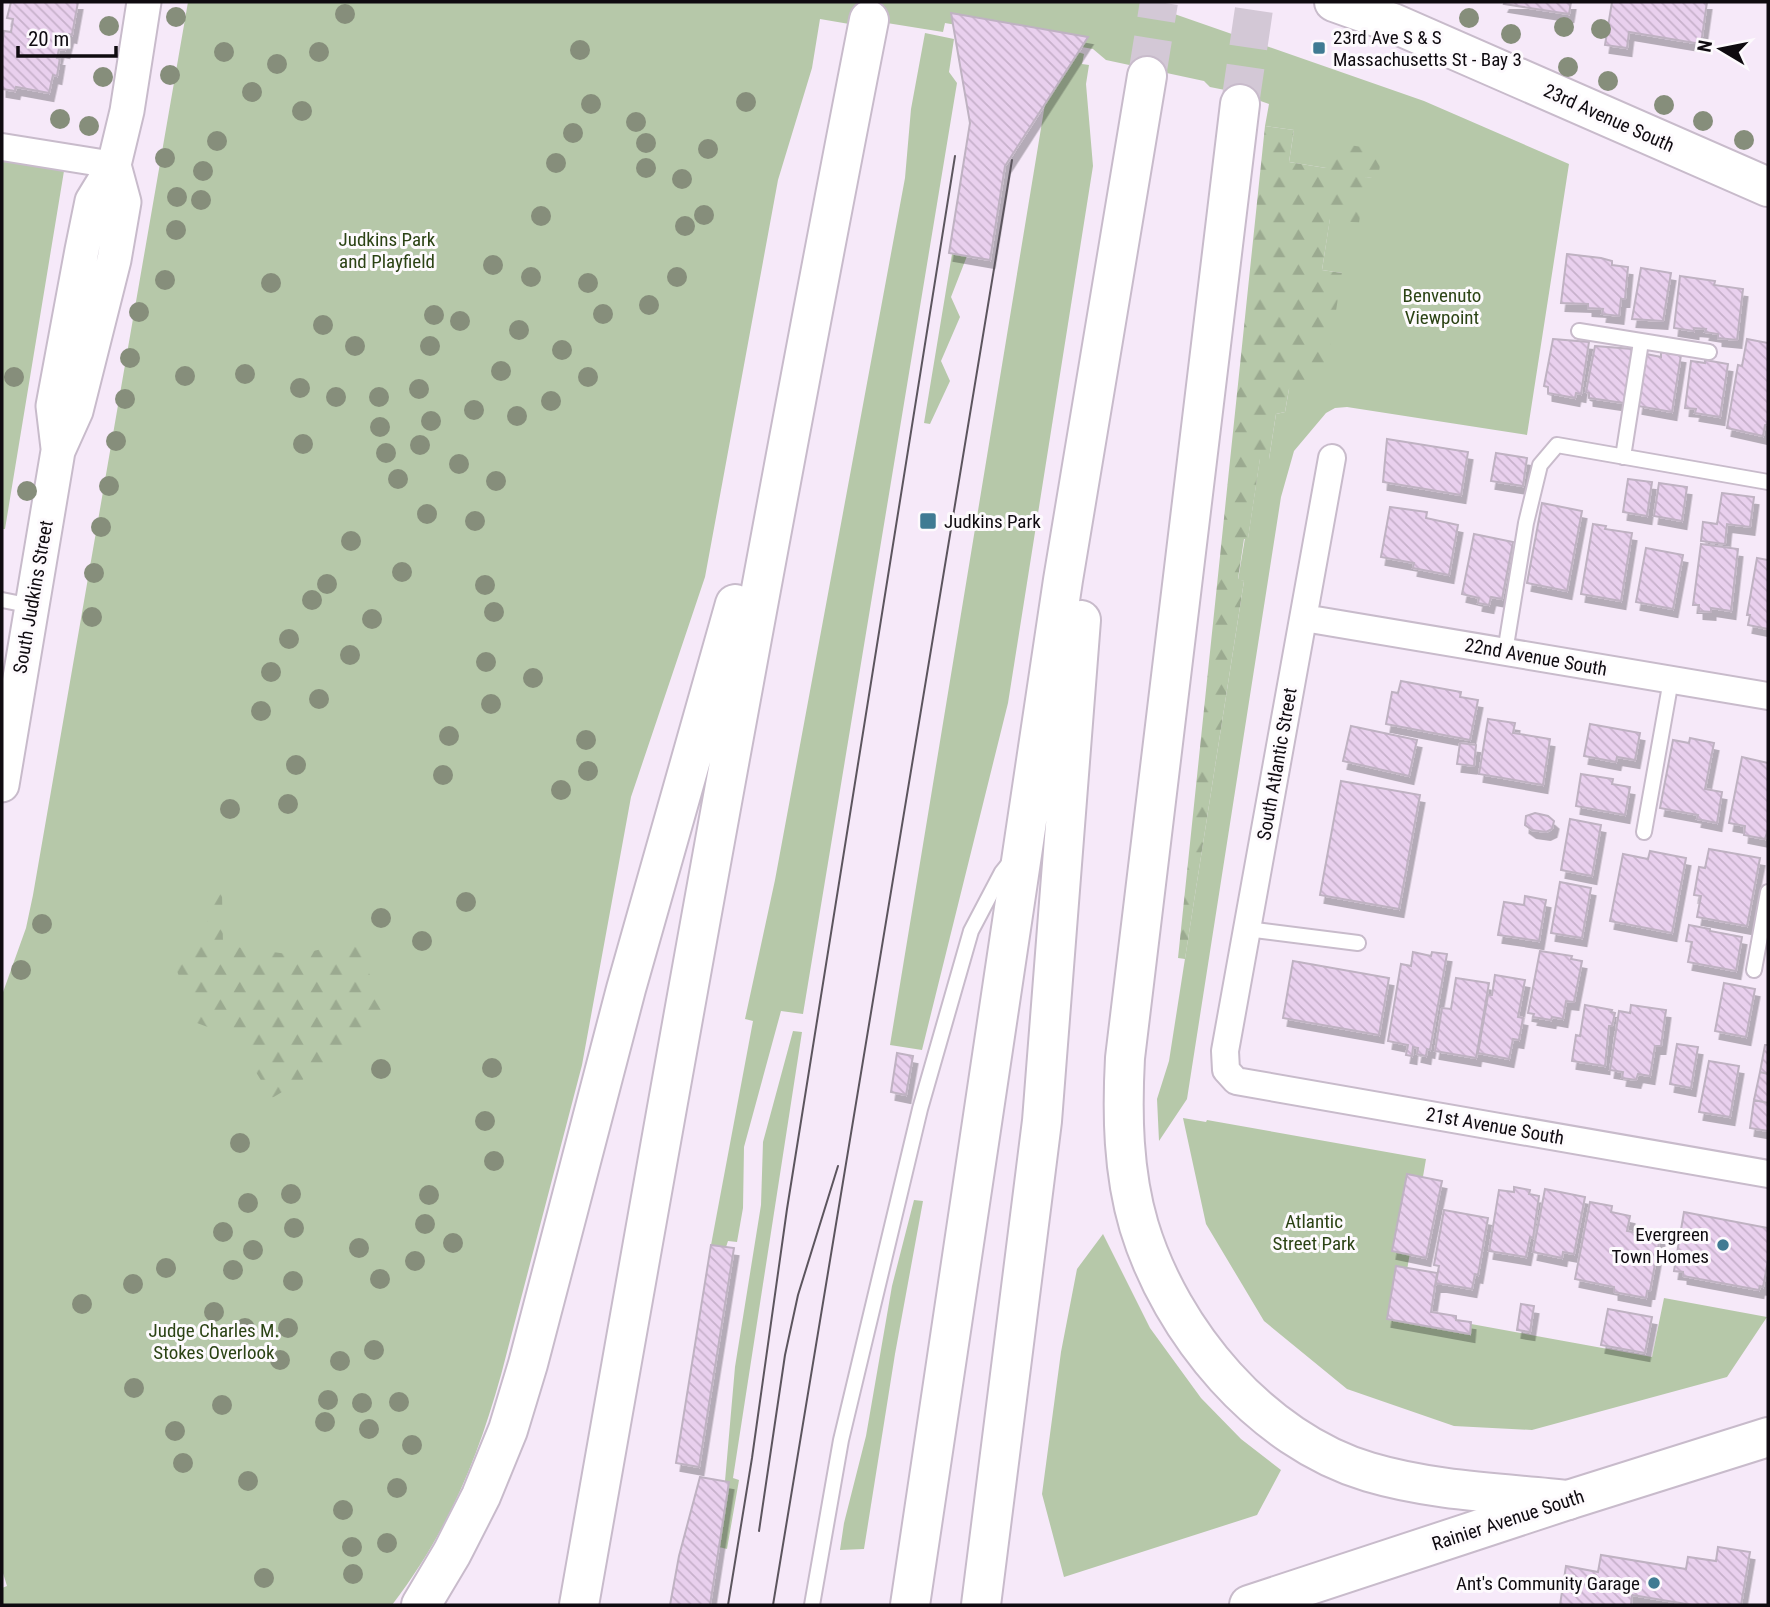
<svg xmlns="http://www.w3.org/2000/svg" width="1770" height="1607" viewBox="0 0 1770 1607" font-family="'Roboto Condensed',sans-serif">
	<defs>
		<pattern id="forest-firs" width="22" height="20" patternUnits="userSpaceOnUse" patternTransform="scale(1.75)"><rect width="22" height="20" fill="#b6c8a9"/><path d="M5 1l3.5 6h-7zM16 11l3.5 6h-7z" fill="#9baa90"/></pattern>
		<pattern id="building-back-hatch" width="6" height="6" patternUnits="userSpaceOnUse" patternTransform="scale(1.75)"><rect width="6" height="6" fill="#e9d0ee"/><path d="M-1 5l2 2M0 0l6 6M5-1l2 2" fill="none" stroke="#c7b1cb"/></pattern>
		<filter id="shadow"><feDropShadow dx="4.5" dy="8" stdDeviation="0" flood-color="#0004"/></filter>
	</defs>
	<rect width="100%" height="100%" fill="#f6e9f9"/>
	<!-- green -->
	<path fill="#b6c8a9" d="M188,2H1140L1424,101L1569,164L1527,435L1347,407L1335,408L1326,413L1294,451L1281,497L1187,1099L1159,1141L1157,1099L1169,1061L1244,581L1238,580L1245,538H1248L1260,458L1269,459L1276,414L1285,412L1289,389L1342,273L1322,270L1330,218L1366,177L1377,178L1362,147L1326,168L1289,162L1294,130L1265,126L1269,104L1235,92L1210,87L1204,81L1106,60L1093,49L945,23L943,32L862,19L861,26L820,19L812,68L778,180L705,577L631,797L582,1065L501,1375C477,1461 447,1533 392,1605H2V1588L7,1586L2,1570V995L26,928L33,895Z
		M925,33L954,39L949,72L957,83L803,1014L781,1011L744,1147L743,1208L737,1242L728,1241L726,1247L711,1245L753,1021L745,1019L775,880L905,178L911,109Z
		M1078,52L1084,54L1082,64L1089,65L1086,84L1093,166L1008,703L922,1050L890,1045L1045,104Z
		M2,160L64,171L5,529H2Z
		M952,254L967,256L951,297L960,317L941,361L950,381L930,424L924,423Z
		M793,1031L802,1032L733,1478L739,1480L727,1549L719,1547L729,1483L725,1481L735,1367L761,1205L763,1142Z
		M1183,1118L1206,1122L1207,1120L1426,1159L1400,1311L1652,1357L1664,1298L1767,1317L1727,1377L1532,1430L1454,1426L1347,1389L1264,1321L1206,1224Z
		M914,1200L923,1201L895,1354L864,1549L840,1550L844,1523L866,1436L892,1286Z
		M1103,1234L1150,1328L1201,1398L1241,1439L1281,1470L1257,1515L1064,1577L1042,1494L1061,1352L1077,1269Z"/>
	<!-- forest -->
	<path fill="url(#forest-firs)" d="M1265,126L1294,130L1289,162L1326,168L1330,142L1362,147L1363,141L1383,144L1378,179L1366,177L1359,223L1330,219L1322,270L1342,273L1325,380L1289,389L1285,412L1276,414L1269,459H1260L1248,539H1244L1238,579L1244,581L1185,959L1178,958Z
		M222,893L223,945L294,955L356,942L384,1009L356,1048L272,1098L234,1037L197,1023L170,953L211,934L200,894Z"/>
	<!-- building -->
	<path fill="url(#building-back-hatch)" stroke="#bfb2c2" stroke-width="2" filter="url(#shadow)" d="M11,2H78L72,35L69,34L65,50L59,49L57,58H60L57,76L53,75L49,93L16,87L15,91L2,89V46L4,31L11,32L13,19L7,18Z
		M1505,2H1571L1569,14L1504,4Z
		M1612,2H1707L1701,44L1629,32L1627,48L1605,45Z
		M951,13L1088,37L1005,166L990,260L949,253L970,123Z
		M1567,254L1601,258L1612,261V265L1628,267L1625,299H1621L1619,316L1602,314L1603,309L1588,308V304L1561,303Z
		M1641,268L1671,273L1663,321L1632,319Z
		M1680,276L1715,281L1714,285L1743,289L1737,340L1718,338V334L1705,332L1706,329L1694,328V331L1674,328Z
		M1553,339L1589,342L1581,394L1576,393L1575,398L1548,393V387L1544,386Z
		M1747,339L1768,343V424L1765,425L1763,436L1727,428L1738,365L1742,366Z
		M1595,346L1632,349L1624,403L1589,398V393L1586,392Z
		M1661,352L1681,355L1672,412L1638,406L1646,354L1661,357Z
		M1705,360L1728,364L1720,417L1695,413L1696,409L1685,408L1691,361L1705,363Z
		M1387,439L1468,452L1461,495L1383,482Z
		M1496,453L1527,458L1523,486L1491,481Z
		M1628,479L1652,482L1647,516L1623,512Z
		M1659,483L1687,487L1682,521L1654,516Z
		M1722,493L1754,497L1750,527L1727,524L1725,544L1701,541L1703,522L1717,524Z
		M1542,503L1582,511L1567,591L1527,583Z
		M1390,507L1427,512L1426,518L1458,525L1449,575L1413,568L1414,563L1381,557Z
		M1593,524L1606,526L1605,529L1632,533L1621,601L1581,594Z
		M1474,534L1513,542L1502,599L1491,597L1489,605L1478,603L1479,598L1462,594Z
		M1701,544L1738,549L1731,611L1711,608V612L1699,611V605H1693Z
		M1646,548L1683,555L1673,609L1636,602Z
		M1757,558L1768,560V629L1748,625L1750,615H1747Z
		M1401,681L1461,692L1460,697L1478,700L1470,740L1386,724L1392,692L1398,693Z
		M1488,719L1515,723L1513,733L1550,739L1543,785L1479,774Z
		M1590,724L1640,733L1635,760L1617,757L1616,762L1584,756Z
		M1351,726L1417,740L1409,776L1343,761Z
		M1690,738L1714,743L1705,789L1722,792L1717,823L1697,819L1698,815L1660,808L1673,740L1689,743Z
		M1460,743L1476,745L1474,766L1457,764Z
		M1742,757L1768,763V829L1765,839L1744,835L1745,826L1729,823Z
		M1581,774L1613,779L1612,784L1630,787L1625,815L1576,806Z
		M1341,781L1420,795L1399,909L1320,895Z
		M1535,813L1548,816L1554,821L1552,829L1546,832L1532,830L1525,825L1526,816Z
		M1570,819L1601,825L1592,876L1561,870Z
		M1709,849L1760,858L1747,926L1697,917L1701,896L1694,895L1699,867L1705,868Z
		M1650,851L1686,858L1672,933L1610,921L1623,854L1648,859Z
		M1560,882L1591,888L1582,938L1551,933Z
		M1525,896L1546,900L1539,941L1498,935L1504,902L1524,905Z
		M1689,925L1710,929V931L1742,937L1736,971L1688,962L1692,942L1686,941Z
		M1540,951L1572,956L1571,959L1582,961L1574,1002L1566,1001L1563,1019L1552,1017L1551,1020L1533,1017L1534,1014L1528,1013Z
		M1413,952L1431,956L1432,952L1447,954L1430,1050L1427,1049L1426,1056L1417,1054L1418,1048L1413,1047L1412,1056L1406,1055L1408,1045L1388,1041L1401,964L1411,966Z
		M1293,961L1389,978L1379,1035L1283,1018Z
		M1495,975L1525,980L1518,1017L1523,1018L1519,1040L1513,1039L1509,1059L1478,1053L1488,995H1492Z
		M1456,978L1489,983L1476,1058L1435,1051L1442,1008L1451,1009Z
		M1724,983L1755,989L1746,1037L1715,1031Z
		M1585,1005L1612,1010L1611,1012L1615,1013L1612,1026H1609L1605,1066L1572,1061L1576,1035L1580,1036Z
		M1631,1005L1666,1010L1661,1046H1655L1650,1076L1638,1074L1636,1080L1622,1078L1623,1072L1610,1070L1619,1011L1630,1013Z
		M1677,1044L1698,1047L1691,1088L1670,1084Z
		M1765,1045H1768V1074L1760,1072Z
		M897,1053L913,1056L906,1095L891,1092Z
		M1709,1061L1739,1066L1730,1117L1699,1112Z
		M1760,1072L1768,1074V1103L1754,1100Z
		M1754,1100L1768,1103V1131L1750,1128Z
		M1407,1174L1442,1181L1426,1258L1392,1251Z
		M1514,1187L1530,1190L1529,1194L1539,1196L1533,1238L1530,1237L1526,1257L1489,1251L1499,1190L1514,1192Z
		M1545,1189L1585,1197L1574,1254L1563,1252L1562,1258L1533,1252Z
		M1590,1202L1612,1206L1611,1212L1630,1216L1627,1231L1660,1237L1650,1291H1647L1646,1298L1614,1292V1287L1575,1279Z
		M1444,1210L1488,1218L1478,1275L1475,1274L1472,1289L1436,1283L1439,1266L1434,1265Z
		M1684,1212L1768,1228V1261L1763,1287L1760,1286L1759,1290L1683,1276V1272L1674,1271Z
		M711,1245L734,1248L699,1467L676,1463Z
		M1396,1266L1437,1273L1431,1312L1456,1316V1320L1471,1322L1470,1334L1387,1319Z
		M1521,1304L1534,1306L1530,1332L1517,1330Z
		M1608,1309L1652,1317L1645,1353L1601,1345Z
		M700,1477L729,1482L710,1605H670L679,1556Z
		M1718,1547L1750,1552L1741,1605H1692L1632,1595L1631,1605H1560L1566,1566L1598,1572L1601,1555L1686,1569L1688,1557L1716,1561Z"/>
	<g fill="none" stroke-linecap="round" stroke-linejoin="round">
		<!-- motorway-tunnel -->
		<path stroke="#d3c8d6" stroke-width="38" stroke-dasharray="38 19" stroke-linecap="butt" d="M1147,76L1159,2
			M1240,104L1255,2"/>
		<defs>
			<path id="service" d="M1579,331L1709,352
				M1623,457L1641,342
				M2,600L32,606
				M1505,652L1526,523L1540,465L1557,445L1768,482
				M1644,832L1671,680
				M1247,929L1358,943
				M1754,970L1768,892
				M812,1605L841,1440L920,1109L971,931L1002,872L1010,862"/>
			<path id="minor" d="M2,147L114,165
				M1332,458L1225,1051L1226,1070L1236,1081L1768,1174
				M1304,618L1768,696"/>
			<path id="tertiary" d="M58,448L53,406L82,250L92,201L114,165L127,111L144,2
				M2,785L58,451L76,411L114,260L124,202L114,165"/>
			<path id="primary" d="M1334,2L1393,23L1768,187
				M1249,1605L1568,1500L1768,1437"/>
			<path id="motorway" d="M1240,104L1125,1058C1122,1114 1123,1172 1139,1226C1171,1332 1261,1440 1369,1472C1433,1491 1502,1493 1568,1500
				M421,1605L452,1553L481,1496L508,1430L528,1364L626,989L735,604
				M579,1605C672,1076 766,547 869,20
				M910,1605L1063,580L1147,76
				M981,1605L1042,1121L1081,620"/>
		</defs>
		<!-- service casing -->
		<use href="#service" stroke="#c8bbcb" stroke-width="18"/>
		<!-- minor casing -->
		<use href="#minor" stroke="#c8bbcb" stroke-width="30"/>
		<!-- tertiary casing -->
		<use href="#tertiary" stroke="#c8bbcb" stroke-width="37"/>
		<!-- primary casing -->
		<use href="#primary" stroke="#c8bbcb" stroke-width="42"/>
		<!-- motorway casing -->
		<use href="#motorway" stroke="#c8bbcb" stroke-width="42"/>
		<!-- service -->
		<use href="#service" stroke="#fff" stroke-width="14"/>
		<!-- minor -->
		<use href="#minor" stroke="#fff" stroke-width="26"/>
		<!-- tertiary -->
		<use href="#tertiary" stroke="#fff" stroke-width="33"/>
		<!-- primary -->
		<use href="#primary" stroke="#fff" stroke-width="38"/>
		<!-- motorway -->
		<use href="#motorway" stroke="#fff" stroke-width="38"/>
		<!-- tram -->
		<path stroke="#5c555e" stroke-width="2" d="M759,1531L785,1355L798,1295L838,1166
			M728,1605L752,1458L787,1209L955,156
			M773,1605L1012,160"/>
	</g>
	<!-- trees -->
	<g fill="#868e7b">
		<circle cx="345" cy="14" r="10"/>
		<circle cx="176" cy="17" r="10"/>
		<circle cx="1469" cy="18" r="10"/>
		<circle cx="109" cy="26" r="10"/>
		<circle cx="1564" cy="27" r="10"/>
		<circle cx="1601" cy="29" r="10"/>
		<circle cx="1511" cy="34" r="10"/>
		<circle cx="580" cy="50" r="10"/>
		<circle cx="224" cy="52" r="10"/>
		<circle cx="319" cy="52" r="10"/>
		<circle cx="277" cy="64" r="10"/>
		<circle cx="1568" cy="67" r="10"/>
		<circle cx="170" cy="75" r="10"/>
		<circle cx="103" cy="77" r="10"/>
		<circle cx="1608" cy="81" r="10"/>
		<circle cx="252" cy="92" r="10"/>
		<circle cx="746" cy="102" r="10"/>
		<circle cx="591" cy="104" r="10"/>
		<circle cx="1664" cy="105" r="10"/>
		<circle cx="302" cy="111" r="10"/>
		<circle cx="60" cy="119" r="10"/>
		<circle cx="1703" cy="121" r="10"/>
		<circle cx="636" cy="122" r="10"/>
		<circle cx="89" cy="126" r="10"/>
		<circle cx="573" cy="133" r="10"/>
		<circle cx="1744" cy="140" r="10"/>
		<circle cx="217" cy="141" r="10"/>
		<circle cx="646" cy="143" r="10"/>
		<circle cx="708" cy="149" r="10"/>
		<circle cx="165" cy="158" r="10"/>
		<circle cx="556" cy="163" r="10"/>
		<circle cx="646" cy="168" r="10"/>
		<circle cx="203" cy="171" r="10"/>
		<circle cx="682" cy="179" r="10"/>
		<circle cx="177" cy="197" r="10"/>
		<circle cx="201" cy="200" r="10"/>
		<circle cx="704" cy="215" r="10"/>
		<circle cx="541" cy="216" r="10"/>
		<circle cx="685" cy="226" r="10"/>
		<circle cx="176" cy="230" r="10"/>
		<circle cx="493" cy="265" r="10"/>
		<circle cx="531" cy="277" r="10"/>
		<circle cx="677" cy="277" r="10"/>
		<circle cx="165" cy="280" r="10"/>
		<circle cx="271" cy="283" r="10"/>
		<circle cx="588" cy="283" r="10"/>
		<circle cx="649" cy="305" r="10"/>
		<circle cx="139" cy="312" r="10"/>
		<circle cx="603" cy="314" r="10"/>
		<circle cx="434" cy="315" r="10"/>
		<circle cx="460" cy="321" r="10"/>
		<circle cx="323" cy="325" r="10"/>
		<circle cx="519" cy="330" r="10"/>
		<circle cx="355" cy="346" r="10"/>
		<circle cx="430" cy="346" r="10"/>
		<circle cx="562" cy="350" r="10"/>
		<circle cx="130" cy="358" r="10"/>
		<circle cx="501" cy="371" r="10"/>
		<circle cx="245" cy="374" r="10"/>
		<circle cx="185" cy="376" r="10"/>
		<circle cx="14" cy="377" r="10"/>
		<circle cx="588" cy="377" r="10"/>
		<circle cx="300" cy="388" r="10"/>
		<circle cx="419" cy="389" r="10"/>
		<circle cx="336" cy="397" r="10"/>
		<circle cx="379" cy="397" r="10"/>
		<circle cx="125" cy="399" r="10"/>
		<circle cx="551" cy="401" r="10"/>
		<circle cx="474" cy="410" r="10"/>
		<circle cx="517" cy="416" r="10"/>
		<circle cx="431" cy="421" r="10"/>
		<circle cx="380" cy="427" r="10"/>
		<circle cx="116" cy="441" r="10"/>
		<circle cx="303" cy="444" r="10"/>
		<circle cx="420" cy="445" r="10"/>
		<circle cx="386" cy="453" r="10"/>
		<circle cx="459" cy="464" r="10"/>
		<circle cx="398" cy="479" r="10"/>
		<circle cx="496" cy="481" r="10"/>
		<circle cx="109" cy="486" r="10"/>
		<circle cx="27" cy="491" r="10"/>
		<circle cx="427" cy="514" r="10"/>
		<circle cx="475" cy="521" r="10"/>
		<circle cx="101" cy="527" r="10"/>
		<circle cx="351" cy="541" r="10"/>
		<circle cx="402" cy="572" r="10"/>
		<circle cx="94" cy="573" r="10"/>
		<circle cx="327" cy="584" r="10"/>
		<circle cx="485" cy="585" r="10"/>
		<circle cx="312" cy="600" r="10"/>
		<circle cx="494" cy="612" r="10"/>
		<circle cx="92" cy="617" r="10"/>
		<circle cx="372" cy="619" r="10"/>
		<circle cx="289" cy="639" r="10"/>
		<circle cx="350" cy="655" r="10"/>
		<circle cx="486" cy="662" r="10"/>
		<circle cx="271" cy="672" r="10"/>
		<circle cx="533" cy="678" r="10"/>
		<circle cx="319" cy="699" r="10"/>
		<circle cx="491" cy="704" r="10"/>
		<circle cx="261" cy="711" r="10"/>
		<circle cx="449" cy="736" r="10"/>
		<circle cx="586" cy="740" r="10"/>
		<circle cx="296" cy="765" r="10"/>
		<circle cx="588" cy="771" r="10"/>
		<circle cx="443" cy="775" r="10"/>
		<circle cx="561" cy="790" r="10"/>
		<circle cx="288" cy="804" r="10"/>
		<circle cx="230" cy="809" r="10"/>
		<circle cx="466" cy="902" r="10"/>
		<circle cx="381" cy="918" r="10"/>
		<circle cx="42" cy="924" r="10"/>
		<circle cx="422" cy="941" r="10"/>
		<circle cx="21" cy="970" r="10"/>
		<circle cx="492" cy="1068" r="10"/>
		<circle cx="381" cy="1069" r="10"/>
		<circle cx="485" cy="1121" r="10"/>
		<circle cx="240" cy="1143" r="10"/>
		<circle cx="494" cy="1161" r="10"/>
		<circle cx="291" cy="1194" r="10"/>
		<circle cx="429" cy="1195" r="10"/>
		<circle cx="248" cy="1203" r="10"/>
		<circle cx="425" cy="1224" r="10"/>
		<circle cx="294" cy="1228" r="10"/>
		<circle cx="223" cy="1232" r="10"/>
		<circle cx="453" cy="1243" r="10"/>
		<circle cx="359" cy="1248" r="10"/>
		<circle cx="253" cy="1250" r="10"/>
		<circle cx="415" cy="1261" r="10"/>
		<circle cx="166" cy="1268" r="10"/>
		<circle cx="233" cy="1270" r="10"/>
		<circle cx="380" cy="1279" r="10"/>
		<circle cx="293" cy="1281" r="10"/>
		<circle cx="133" cy="1284" r="10"/>
		<circle cx="82" cy="1304" r="10"/>
		<circle cx="214" cy="1312" r="10"/>
		<circle cx="245" cy="1328" r="10"/>
		<circle cx="288" cy="1328" r="10"/>
		<circle cx="374" cy="1350" r="10"/>
		<circle cx="280" cy="1360" r="10"/>
		<circle cx="340" cy="1361" r="10"/>
		<circle cx="134" cy="1388" r="10"/>
		<circle cx="328" cy="1400" r="10"/>
		<circle cx="399" cy="1402" r="10"/>
		<circle cx="362" cy="1403" r="10"/>
		<circle cx="222" cy="1405" r="10"/>
		<circle cx="325" cy="1422" r="10"/>
		<circle cx="369" cy="1429" r="10"/>
		<circle cx="175" cy="1431" r="10"/>
		<circle cx="412" cy="1445" r="10"/>
		<circle cx="183" cy="1463" r="10"/>
		<circle cx="248" cy="1481" r="10"/>
		<circle cx="397" cy="1488" r="10"/>
		<circle cx="343" cy="1510" r="10"/>
		<circle cx="387" cy="1543" r="10"/>
		<circle cx="352" cy="1547" r="10"/>
		<circle cx="353" cy="1574" r="10"/>
		<circle cx="264" cy="1578" r="10"/>
	</g>
	<!-- markers -->
	<g fill="#407b93" stroke="#fdfafd" stroke-width="2.5">
		<rect x="1312" y="41" width="14" height="14" rx="3.5"/>
		<rect x="919" y="512" width="18" height="18" rx="3.5"/>
		<circle cx="1723" cy="1245" r="7"/>
		<circle cx="1654" cy="1583" r="7"/>
	</g>
	<g text-anchor="middle" dominant-baseline="central" stroke-width="6" stroke-linejoin="round" paint-order="stroke">
		<!-- poi labels -->
		<g font-size="19" fill="#0f0b10" stroke="#fdfafd" text-anchor="start">
			<text x="1333" y="37">23rd Ave S &amp; S<tspan x="1333" dy="22">Massachusetts St - Bay 3</tspan></text>
			<text x="944" y="521">Judkins Park</text>
			<text x="1709" y="1234" text-anchor="end">Evergreen<tspan x="1709" dy="22">Town Homes</tspan></text>
			<text x="1640" y="1583" text-anchor="end">Ant's Community Garage</text>
		</g>
		<!-- street labels -->
		<g font-size="19" fill="#0f0b10" stroke="#fdfafd">
			<text transform="translate(1609 118) rotate(24)">23rd Avenue South</text>
			<text transform="translate(33 597) rotate(-80)">South Judkins Street</text>
			<text transform="translate(1536 657) rotate(10)">22nd Avenue South</text>
			<text transform="translate(1277 764) rotate(-80)">South Atlantic Street</text>
			<text transform="translate(1495 1126) rotate(10)">21st Avenue South</text>
			<text transform="translate(1508 1520) rotate(-18)">Rainier Avenue South</text>
		</g>
		<!-- park labels -->
		<g font-size="19" fill="#2b4314" stroke="#fdfafd">
			<text x="387" y="239">Judkins Park<tspan x="387" dy="22">and Playfield</tspan></text>
			<text x="1442" y="295">Benvenuto<tspan x="1442" dy="22">Viewpoint</tspan></text>
			<text x="1314" y="1221">Atlantic<tspan x="1314" dy="22">Street Park</tspan></text>
			<text x="214" y="1330">Judge Charles M.<tspan x="214" dy="22">Stokes Overlook</tspan></text>
		</g>
	</g>
	<!-- border -->
	<rect width="1770" height="1607" fill="none" stroke="#0f0b10" stroke-width="7"/>
	<!-- north arrow -->
	<g transform="translate(1721 49) rotate(280)" stroke="#fdfafd" stroke-width="5" paint-order="stroke">
	<path d="M0-5L12 26L0 18L-12 26Z" fill="#0f0b10"/>
	<text y="-10" font-size="19" font-weight="bold" text-anchor="middle" fill="#0f0b10">N</text>
	</g>
	<!-- scale -->
	<path d="M18 46v10h98v-10" fill="none" stroke="#0f0b10" stroke-width="3.5"/>
	<text x="28" y="46" font-size="21" fill="#0f0b10" stroke="#fdfafd" stroke-width="5" paint-order="stroke">20 m</text>
</svg>
